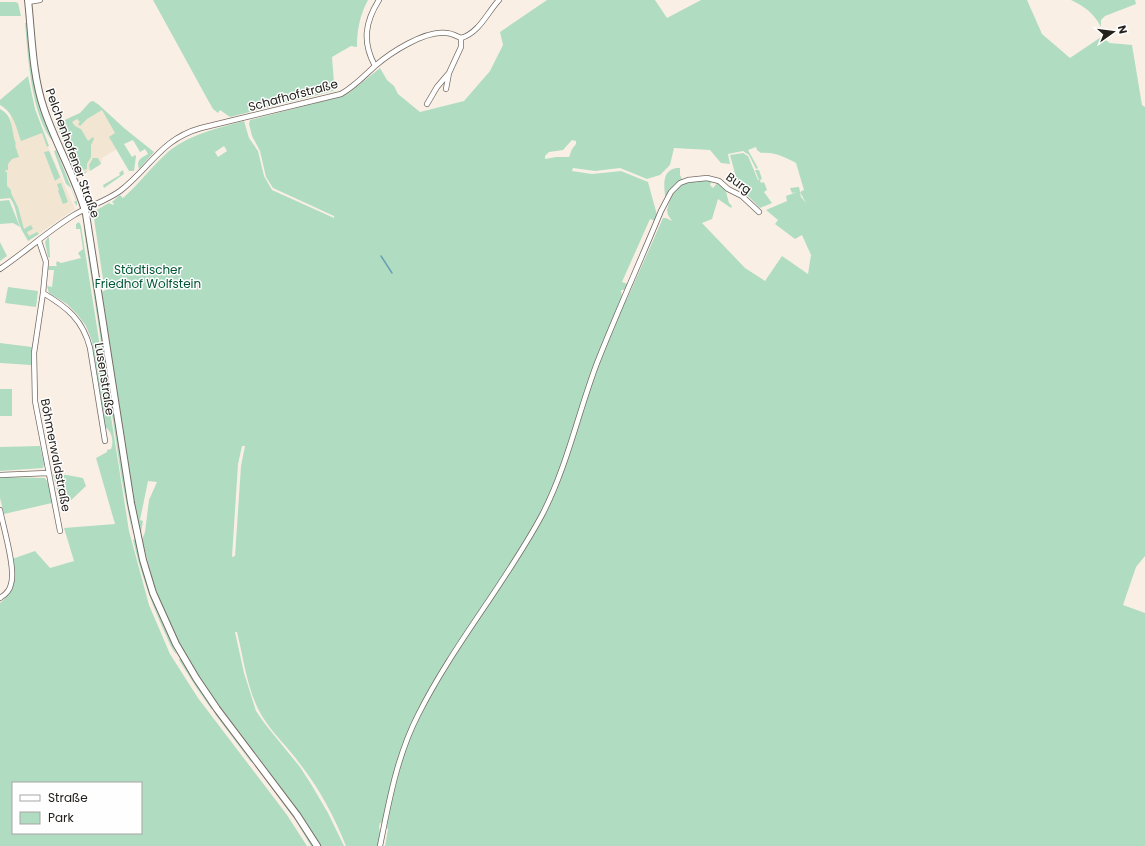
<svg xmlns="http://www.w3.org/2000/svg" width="1145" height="846" viewBox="0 0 1145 846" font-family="Poppins,sans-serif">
	<rect width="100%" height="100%" fill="#faefe5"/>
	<!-- education -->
	<path fill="#f2e5d1" d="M93,101L99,105L124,128L117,149L102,158L101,164L79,176L56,124L80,113L90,102Z
		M12,115L42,133L75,209L28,241L19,223L15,207L12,201L10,198L0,199L12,131L10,117Z"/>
	<!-- green -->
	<path fill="#b0ddc2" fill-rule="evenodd" d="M153,0H368C360,15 357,29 357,47L351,46L332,57L334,83L333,91L230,117L220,110L218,113L213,109L209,102Z
		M547,0H655L667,18L701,0H1027L1042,34L1070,58L1101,37L1110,43L1132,45L1142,105L1145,107V556L1136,567L1123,605L1145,613V846H385L388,829L382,823H380L379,827L380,833L378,846H346C335,818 319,788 300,764C289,748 272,733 262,716C247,691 244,660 237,632H235L244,673L256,711L265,724L300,767L311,784L328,813L344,846H321L295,806L206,688L178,642L164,612L154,584L142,540L145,532L149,500L157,482L148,481L140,520L143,521L141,533L134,503L102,292L107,289V286H104L93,212L109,203L113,205L114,204L112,202L120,195L123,198C139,184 152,166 168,152C190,134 218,128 244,121L249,138L258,151L264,176L272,190L334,218V216L273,188L266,177L260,151L252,136L249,124L250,120L343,96L349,93L380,68L387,80L394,86L398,94L420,112L464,101L490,71L503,45L500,32ZM572,140L576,141V144L572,149L569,157H556L545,159V156L549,152L563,150ZM224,146L227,151L218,157L215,152ZM756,147L757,150L761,153C775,152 784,157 796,163L804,190L800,192L806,203L801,197L799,187L790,188L792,193L797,192L786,196L787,201L766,210L778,220L775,224L795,239L802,235L811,255L808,274L782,256L765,281L745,268L702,223L712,219L718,199L731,208L732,206L729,203L725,188L718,182L713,188L710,185L712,181C686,180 675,182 667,210L668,215L672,221L666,218H663L627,299L622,297L621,290H624L628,284L622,282L650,219L655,221L657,215L648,182L621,171L592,174L572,171L573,168L595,171L620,168L647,179L660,175L670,165L674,148L710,150L721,163L730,164L728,154L743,151L749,155L756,169L758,168L748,150ZM242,446H245L241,466L235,556L232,557L238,464Z
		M1071,0H1135L1136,4L1105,16L1101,20V27C1093,12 1085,7 1071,0Z
		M0,2H15L18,3L21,16H0Z
		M25,23H27L36,93L53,142C31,115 28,57 25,23Z
		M28,76L35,109L49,146L47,147L42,133L21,141C16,127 14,113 0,105V100Z
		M93,101L99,105L124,128L154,152L139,169C136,160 141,158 148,154L145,149L140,152L133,140L124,144L132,157L135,155L136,156L134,171H129L109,137L115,133L102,110L87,119L80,126L78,124L80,122L77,119L72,122L75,126L81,129L88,141L93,137L94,139L91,145V157L87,164V169L78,171L80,174L87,171V172L80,176L78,175L63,143L70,140L69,137L62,139L56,124L80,113L90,102Z
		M0,109C14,116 11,131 16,144L15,145L19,157L12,159L8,164V170H6L5,172H7V186L11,190V193L18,207L24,229L31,225L33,229L27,232L29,236L37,232L39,234L28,241C25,235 21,230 19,223C16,214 16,206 10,198L0,199Z
		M56,150L77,202V206L74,202L76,201L71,188L66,184L55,154L54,151Z
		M49,151L60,177L55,181L44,152Z
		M743,153L748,156L758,180H759L755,170H759L762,179L760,180L761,183L764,182L767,190L764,192L772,203L760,208L741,189L736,177L730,155Z
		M93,158H98L101,164L90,171L89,165Z
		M676,168H680V175L682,179L674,185L667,196H665C664,184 662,171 676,168Z
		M123,170L124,174L104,188L103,185L120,175L119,173Z
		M61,183L68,202L63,204L58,191L59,190L57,184Z
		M9,200L20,227L13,223L0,224V201Z
		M79,222L81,226L129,531L149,605L170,654L198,698L287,815L307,846H0V603C17,589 16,579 12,559L35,551L50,568L74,561L64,528L115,524L96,458L107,452V450L111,449C114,442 112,431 105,427L92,341L86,326L77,314L67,304L49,293L47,286L52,287L54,270H48L49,266H57L56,264L57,261L61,263L81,258L78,253L83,249L80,229H76V224ZM13,783H141V833H13Z
		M85,229L100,322L133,536L122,481L84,230Z
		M48,237L49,238L50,258L48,257L45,242Z
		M0,242L7,256L0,261Z
		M8,287L38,291L36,307L5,303Z
		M0,343L32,347L31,365L0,363Z
		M0,389H12V416H0Z
		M40,446L44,464L43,468L0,471V447Z
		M53,474L67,475L83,478L86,486L64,507L57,490Z
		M6,477L45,478L49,485L52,503L4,514L0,498V478Z
		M135,539L157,612L177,655C171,649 168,639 164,631C151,602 140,571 133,540Z
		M180,658L212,708V710L196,687L179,660Z
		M215,714H216L252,762H251Z
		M254,764L287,807L313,846H311L296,821Z"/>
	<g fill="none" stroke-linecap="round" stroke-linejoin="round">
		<!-- stream -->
		<path stroke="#6ba0b5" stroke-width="1.5" d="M381,256L392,273"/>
		<defs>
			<path id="minor" d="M28,2L40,0
				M375,66C362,42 365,22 379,0
				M446,89L449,73L461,47V38
				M427,104L437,87L449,73
				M39,241L46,262L43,293L34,353L35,401L60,531
				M0,269C25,252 48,231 74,215C89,206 106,201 120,191C150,168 161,139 201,128L341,94C354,87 364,76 375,66C390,53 425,30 446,33C452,33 456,36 461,38C479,33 487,13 499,0
				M43,293C67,307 83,320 90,348L105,441
				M0,475L48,473
				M0,510C3,526 16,569 11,584C10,590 5,595 0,598
				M380,846C389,801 397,756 418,715C453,645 505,584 542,515C567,467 578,413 597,363C617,312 640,262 661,211L671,192L680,183L688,180L707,178L719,181L728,189L742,196L759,212"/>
			<path id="secondary" d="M28,0C32,36 32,74 44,109C56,145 76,178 86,214L131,503L143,560L153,593L176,644L196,678L217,709L297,815L317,846"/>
		</defs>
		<!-- minor casing -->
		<use href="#minor" stroke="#756c63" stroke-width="6"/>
		<!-- secondary casing -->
		<use href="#secondary" stroke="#756c63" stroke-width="8"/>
		<!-- minor -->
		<use href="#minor" stroke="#fff" stroke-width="4.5"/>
		<!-- secondary -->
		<use href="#secondary" stroke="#fff" stroke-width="6"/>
	</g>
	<g text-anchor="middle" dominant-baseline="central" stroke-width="3" stroke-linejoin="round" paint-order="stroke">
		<!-- street labels -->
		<g font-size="12" fill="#24201c" stroke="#fefefe">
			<text transform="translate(293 95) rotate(-15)">Schafhofstraße</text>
			<text transform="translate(73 153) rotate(70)">Pelchenhofener Straße</text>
			<text transform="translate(739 183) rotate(35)">Burg</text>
			<text transform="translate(105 379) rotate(81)">Lusenstraße</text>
			<text transform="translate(56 455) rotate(79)">Böhmerwaldstraße</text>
		</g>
		<!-- park labels -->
		<g font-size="12" fill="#005835" stroke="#fefefe">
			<text x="148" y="269">Städtischer<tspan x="148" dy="14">Friedhof Wolfstein</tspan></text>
		</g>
	</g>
	<!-- legend -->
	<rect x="12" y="782" width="130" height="52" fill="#fefefe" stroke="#a7a5a4"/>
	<rect x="20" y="795" width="20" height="6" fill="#ffffff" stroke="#a7a5a4"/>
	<text x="48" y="802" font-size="12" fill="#24201c">Straße</text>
	<rect x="20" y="812" width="20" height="12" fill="#b0ddc2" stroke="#a7a5a4"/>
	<text x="48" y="822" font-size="12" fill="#24201c">Park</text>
	<!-- north arrow -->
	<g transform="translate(1113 32) rotate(76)" stroke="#fefefe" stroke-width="3" paint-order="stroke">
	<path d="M0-3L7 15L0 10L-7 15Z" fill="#24201c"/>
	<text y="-6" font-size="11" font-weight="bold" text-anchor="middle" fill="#24201c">N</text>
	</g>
</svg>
